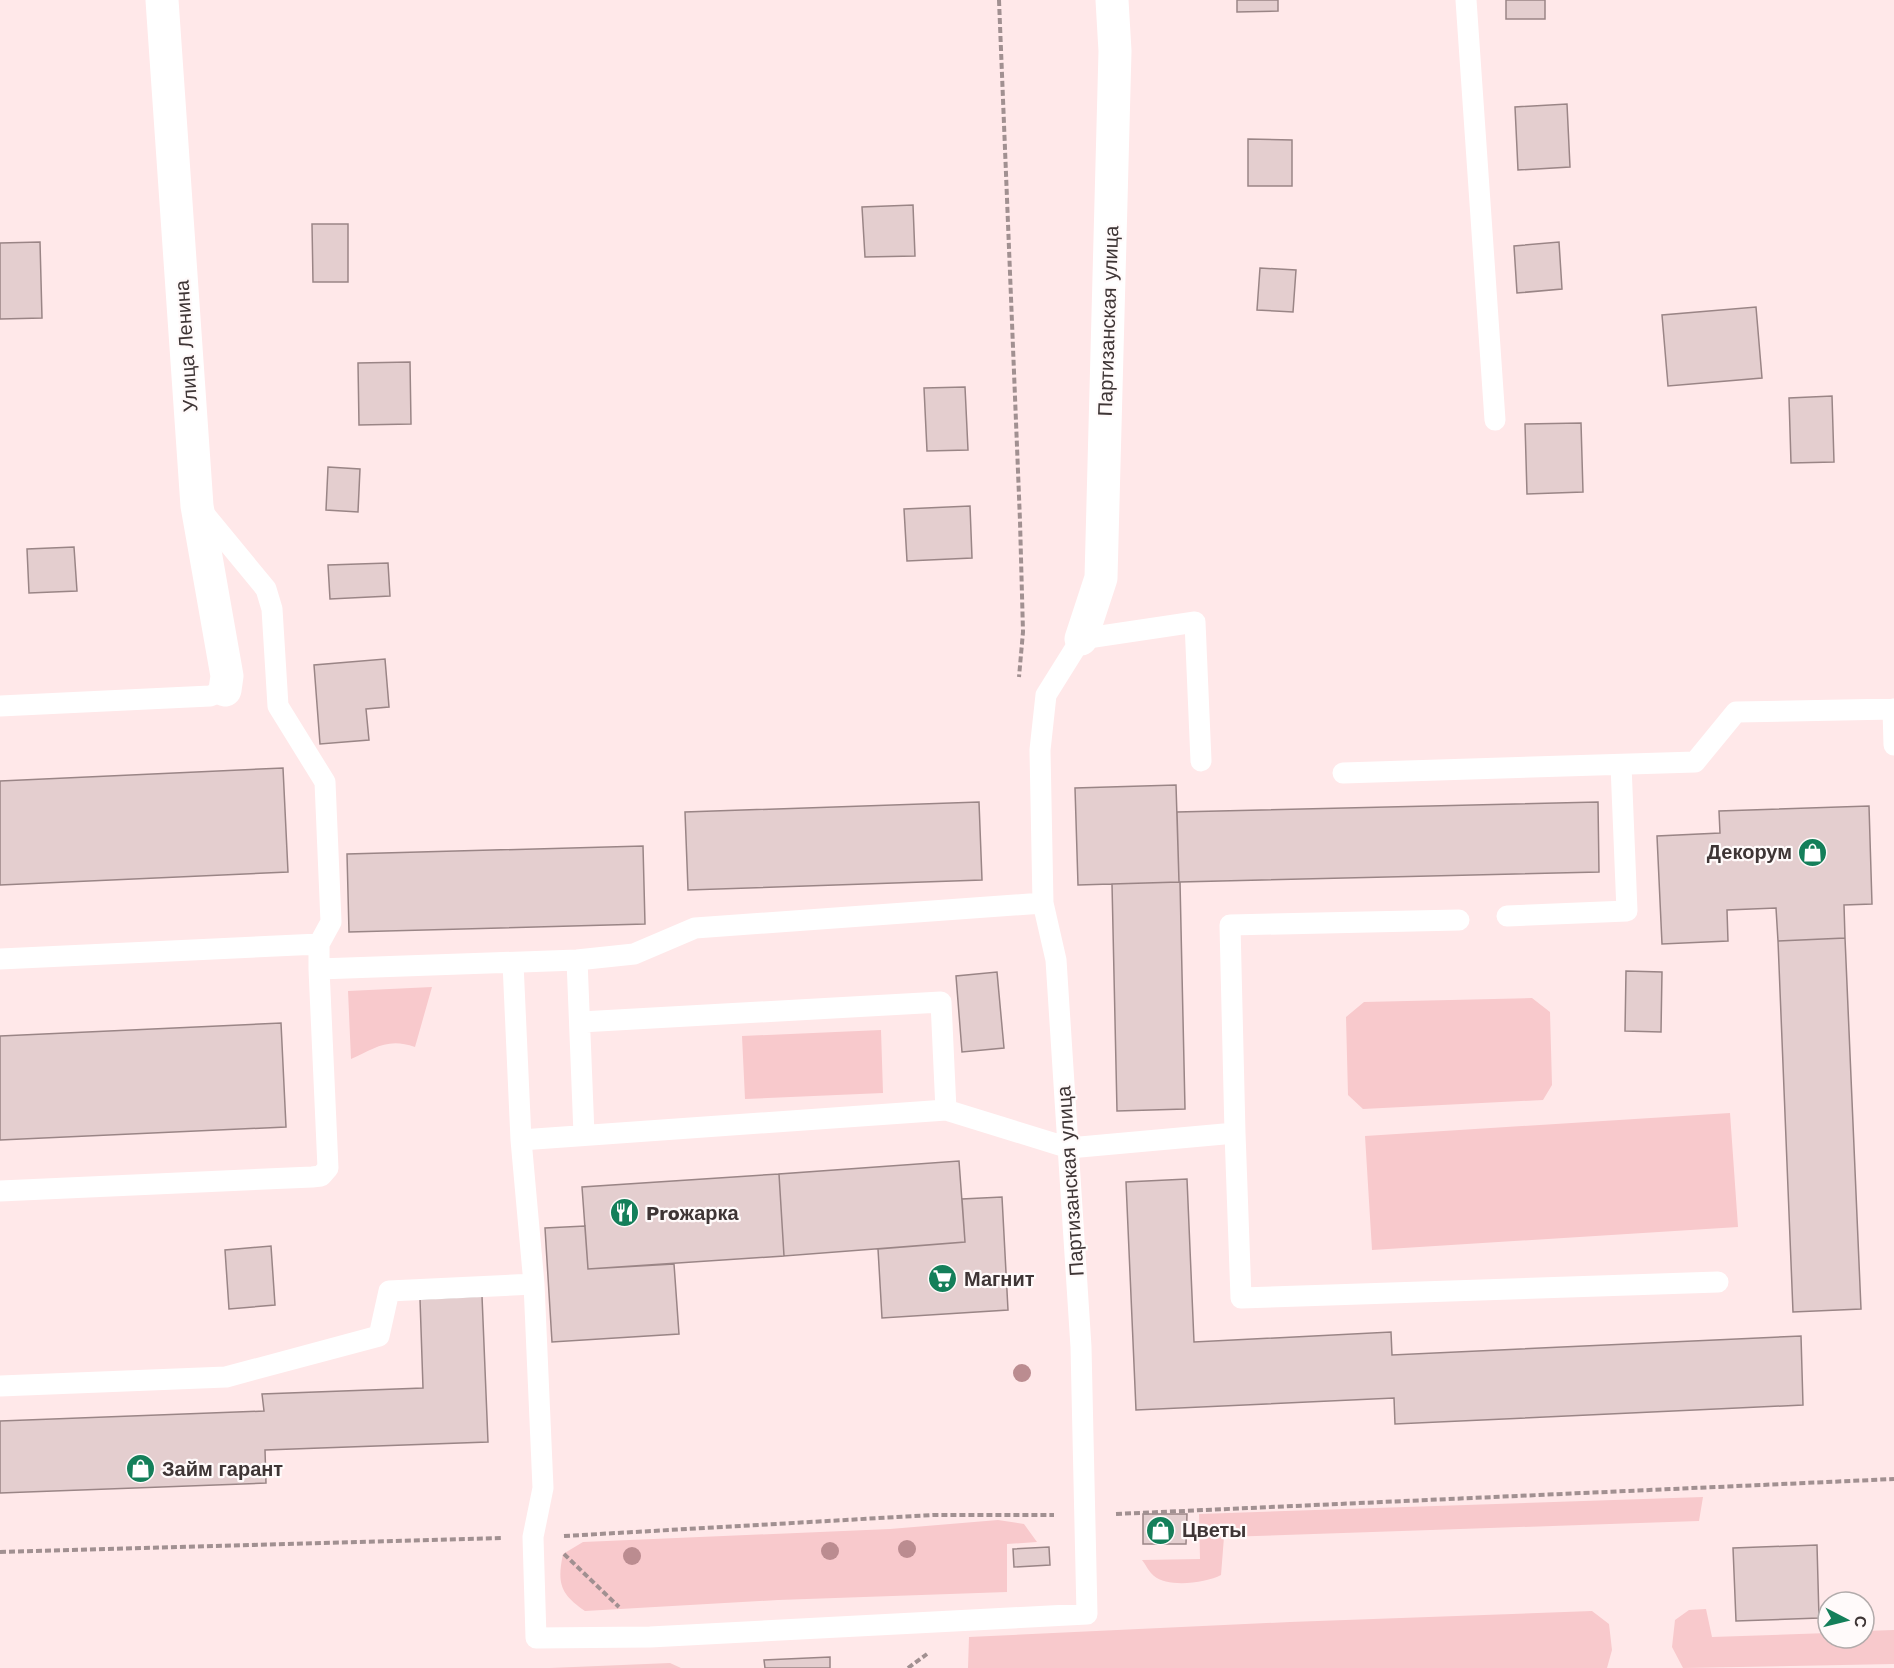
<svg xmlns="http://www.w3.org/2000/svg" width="1894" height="1668" viewBox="0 0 1894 1668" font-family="'Work Sans',sans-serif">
	<rect width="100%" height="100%" fill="#ffe8e9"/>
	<!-- green -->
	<path fill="#f8c9cc" d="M432,987L415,1047C387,1037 374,1049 351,1059L348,991Z
		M1532,998L1550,1012L1552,1085L1543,1100L1363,1109L1348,1095L1346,1017L1364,1002Z
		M881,1030L883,1093L745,1099L742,1036Z
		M1730,1113L1738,1227L1372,1250L1365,1136Z
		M1703,1497L1699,1521L1224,1537L1221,1575C1206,1583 1168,1588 1154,1576C1149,1572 1146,1565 1142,1560L1200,1559L1199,1514Z
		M998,1520L1024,1524L1037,1542L1007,1544V1592L778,1600L585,1611C560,1594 557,1583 563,1554L583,1542L890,1529Z
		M1706,1609L1712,1637L1828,1633V1638H1864V1631L1894,1630V1664L1683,1668L1672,1647L1675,1620L1689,1610Z
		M1592,1611L1609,1624L1612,1650L1607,1668H968L969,1637L1290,1622Z
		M670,1663L681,1668H550Z"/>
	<!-- building -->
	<path fill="#e4cecf" stroke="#9a8586" stroke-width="1.5" d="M1237,0H1278V11L1237,12Z
		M1506,0H1545V19H1506Z
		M1567,104L1570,167L1518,170L1515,107Z
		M1248,139L1292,140V186H1248Z
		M913,205L915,256L865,257L862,207Z
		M312,224H348V282H313Z
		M40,242L42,318L0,319V243Z
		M1559,242L1562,289L1517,293L1514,246Z
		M1260,268L1296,270L1293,312L1257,310Z
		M1756,307L1762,378L1668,386L1662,315Z
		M410,362L411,424L359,425L358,363Z
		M965,387L968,450L927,451L924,388Z
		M1832,396L1834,462L1791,463L1789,398Z
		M1581,423L1583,492L1527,494L1525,424Z
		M328,467L360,469L358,512L326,510Z
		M970,506L972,558L907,561L904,509Z
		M74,547L77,591L29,593L27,549Z
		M388,563L390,596L330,599L328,565Z
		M385,659L389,707L366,709L369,740L320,744L314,665Z
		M283,768L288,872L0,885V781Z
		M1176,785L1179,882L1078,885L1075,788Z
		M979,802L982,880L688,890L685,812Z
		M1598,802L1599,872L1180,882L1185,1109L1117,1111L1112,884L1179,882L1177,812Z
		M1869,806L1872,904L1844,905L1845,938L1778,941L1776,908L1727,910L1728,941L1662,944L1657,836L1720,833L1719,811Z
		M643,846L645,924L349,932L347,854Z
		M1845,938L1861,1309L1793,1312L1778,941Z
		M1626,971L1662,972L1661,1032L1625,1031Z
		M997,972L1004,1048L962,1052L956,976Z
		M281,1023L286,1127L0,1140V1036Z
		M959,1161L965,1242L784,1256L779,1174Z
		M779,1174L784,1256L588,1269L582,1187Z
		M1187,1179L1194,1342L1391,1332L1392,1355L1801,1336L1803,1405L1395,1424L1394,1398L1136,1410L1126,1182Z
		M1002,1197L1008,1310L882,1318L878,1249L965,1242L962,1199Z
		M585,1226L588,1269L674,1264L679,1334L552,1342L545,1228Z
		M271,1246L275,1305L229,1309L225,1250Z
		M482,1296L488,1442L265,1450L266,1483L0,1493V1421L264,1411L262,1394L423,1388L420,1299Z
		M1143,1514H1187L1186,1544H1143Z
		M1817,1545L1819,1618L1736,1621L1733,1548Z
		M1049,1547L1050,1565L1014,1567L1013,1549Z
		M830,1657V1668H765L764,1660Z"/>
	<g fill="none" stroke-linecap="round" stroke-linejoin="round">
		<!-- path -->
		<path stroke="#a19091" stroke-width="4" stroke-dasharray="6 3" stroke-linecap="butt" d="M999,0L1020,521L1023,632L1019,677
			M1116,1514L1894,1479
			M564,1536L933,1515H1054
			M0,1552L503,1538
			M564,1554L619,1607
			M908,1668L927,1654"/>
		<!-- lane -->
		<path stroke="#fff" stroke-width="21" d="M1466,0L1495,420
			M0,706L210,696L225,690
			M1893,709L1894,745
			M1201,761L1195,622L1081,639L1046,695L1040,750L1043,903L1056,960L1081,1347L1087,1614L650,1637L536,1638L533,1537L543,1488L534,1284L521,1140L946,1110L1069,1148L1235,1133L1230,925L1459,920
			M1343,773L1695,762L1736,712L1894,709
			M1507,916L1627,911L1621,765
			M0,959L319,944
			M577,960L584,1134
			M513,963L521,1140
			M319,969L577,960L634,954L695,928L1043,903
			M581,1022L941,1002L946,1110
			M1235,1133L1241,1298L1718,1282
			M0,1191L312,1177L321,1176L328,1168L319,969V944L331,922L325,782L278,706L272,609L266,589L201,510
			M0,1386L226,1377L379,1336L389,1291L534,1284"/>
		<!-- street -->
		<path stroke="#fff" stroke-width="33" d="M162,0L197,506L227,676L225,690
			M1081,639L1101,578L1115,51L1112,0"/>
	</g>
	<!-- trees -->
	<g fill="#bb8c90">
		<circle cx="1022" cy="1373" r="9"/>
		<circle cx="907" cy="1549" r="9"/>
		<circle cx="830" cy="1551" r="9"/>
		<circle cx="632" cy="1556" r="9"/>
	</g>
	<!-- icons -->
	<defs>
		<symbol id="shop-disc" viewBox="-11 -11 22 22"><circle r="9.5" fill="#147f5a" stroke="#fffafa"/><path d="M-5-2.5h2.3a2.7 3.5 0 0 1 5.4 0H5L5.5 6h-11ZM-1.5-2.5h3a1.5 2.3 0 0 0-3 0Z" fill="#fff"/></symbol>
		<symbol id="restaurant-disc" viewBox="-11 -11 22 22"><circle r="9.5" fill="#147f5a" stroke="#fffafa"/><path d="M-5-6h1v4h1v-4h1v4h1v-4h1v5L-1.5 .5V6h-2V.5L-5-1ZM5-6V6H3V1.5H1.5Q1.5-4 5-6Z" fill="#fff"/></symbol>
		<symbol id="supermarket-disc" viewBox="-11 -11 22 22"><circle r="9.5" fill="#147f5a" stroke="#fffafa"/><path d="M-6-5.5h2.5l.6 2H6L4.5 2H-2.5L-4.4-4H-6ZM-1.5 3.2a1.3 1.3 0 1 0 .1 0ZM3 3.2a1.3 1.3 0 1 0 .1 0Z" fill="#fff"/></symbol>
	</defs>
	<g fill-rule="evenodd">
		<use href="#shop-disc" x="1796" y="836" width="33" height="33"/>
		<use href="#restaurant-disc" x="608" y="1196" width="33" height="33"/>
		<use href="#supermarket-disc" x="926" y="1262" width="33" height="33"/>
		<use href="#shop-disc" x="124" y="1452" width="33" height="33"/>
		<use href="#shop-disc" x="1144" y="1514" width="33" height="33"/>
	</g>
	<g text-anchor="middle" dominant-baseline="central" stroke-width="4.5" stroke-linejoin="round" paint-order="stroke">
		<!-- street labels -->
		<g font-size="20" fill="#3e3535" stroke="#fffafa">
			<text transform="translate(1108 321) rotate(-88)">Партизанская улица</text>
			<text transform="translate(186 346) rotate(-94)">Улица Ленина</text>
			<text transform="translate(1070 1181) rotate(-94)">Партизанская улица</text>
		</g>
		<!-- poi labels -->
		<g font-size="20" font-weight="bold" fill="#3e3535" stroke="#fffafa" text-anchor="start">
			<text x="1792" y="852" text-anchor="end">Декорум</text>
			<text x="646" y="1213">Proжарка</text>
			<text x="964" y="1279">Магнит</text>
			<text x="162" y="1469">Займ гарант</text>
			<text x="1182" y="1530">Цветы</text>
		</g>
	</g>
	<!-- north arrow -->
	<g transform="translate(1846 1620) rotate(97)"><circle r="28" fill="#fffafa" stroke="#b2abab" stroke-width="1.5"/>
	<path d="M0-4.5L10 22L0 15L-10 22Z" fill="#147f5a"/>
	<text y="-9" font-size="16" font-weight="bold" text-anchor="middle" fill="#3e3535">С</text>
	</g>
</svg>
